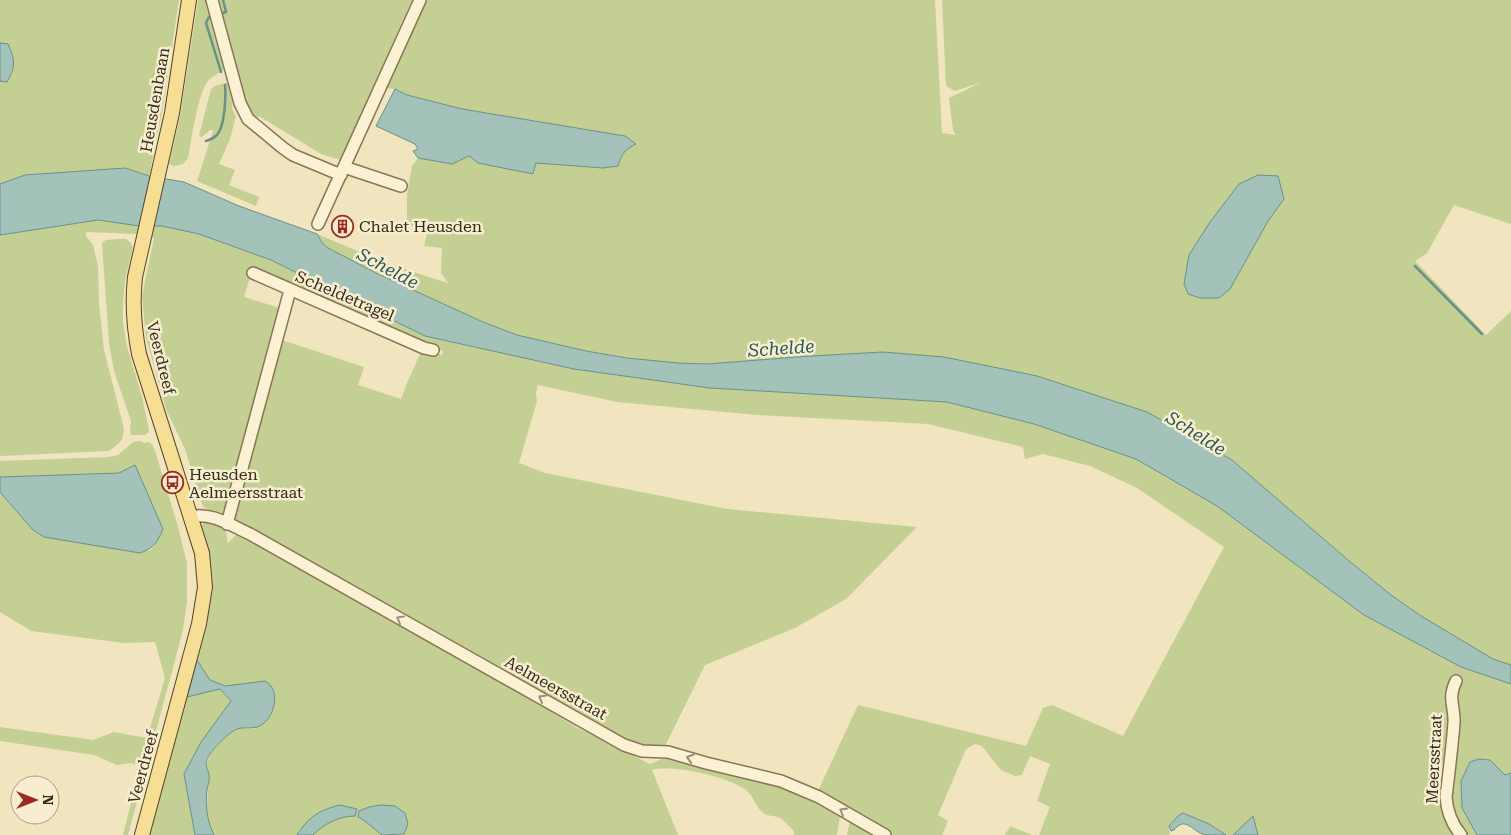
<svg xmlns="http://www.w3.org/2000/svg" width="1511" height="835" viewBox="0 0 1511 835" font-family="'Roboto Serif',serif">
	<rect width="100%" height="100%" fill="#f0e5bf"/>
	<!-- green -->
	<path fill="#c4cf93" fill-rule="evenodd" d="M0,0H179L162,112L149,176L125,168L25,175L0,184Z
		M198,0H207L225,69C220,73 213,75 209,80C198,91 191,141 188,158L183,164L174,166L169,164L180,117Z
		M217,0H412L340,160L321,154L259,116L255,120L248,111L221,18L223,13L219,10Z
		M427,0H935L942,133L956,135L953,130L949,98L982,82L955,91L946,86L942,0H1511V224L1454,205L1427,253L1415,261L1486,335L1511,311V665L1493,659L1421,616L1391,595L1348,560L1232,460L1147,412L1037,376L944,357L883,352L811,356L707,364L678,363L627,358L586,351L517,335L483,322L378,274L328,248L323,244L317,234L391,265L448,283L441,273L442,248L424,246L428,230L409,225L407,223V195L412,166L418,158L452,164L469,156L478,163H536L603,168L618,166L623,153L628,148L625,136L462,109L407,95L395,89L386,88ZM1258,175L1284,199L1268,221Z
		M229,82L233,97L232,109L236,116L230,139L219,164L235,170L229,185L259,197L256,206L197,181L213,131L210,130L202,137L199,136L211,89L215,86Z
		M98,220L139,226L137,234L86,232V236L93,245L98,266L99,303L104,350L124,429L122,439L118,444L109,451L0,456V235Z
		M154,226H162L199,234L271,260L425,336L574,369L710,388L947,402L1034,424L1136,459L1217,506L1364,615L1461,667L1511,684V773L1505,775L1490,760L1479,759L1476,834L1477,835H1466L1455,817L1451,804L1450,711L1447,766L1441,762L1438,757L1428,776L1443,790L1440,802L1447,822L1456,835H1258L1253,817L1233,835H1226L1209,824L1183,813L1169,826L1170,835H1039L1050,807L1037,801L1050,764L1030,756L1022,775L1015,776L1001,770L982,746L975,744L966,749L938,815L948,821L942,835H847L850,820L840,815L837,835H794V831C790,827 785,821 780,818C774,815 767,817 762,812C755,806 753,795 746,790C730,777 672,764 652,770L678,835H403L404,834L387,806C378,804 368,806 359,811L365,821L383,835H313C319,829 326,824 334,820C344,817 349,817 357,809L302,827L297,835H214C203,815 208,799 209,778C209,773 206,768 207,763C208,753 228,732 238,729C243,727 248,730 253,729C257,728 260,725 264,724L271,687L268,683L265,681L225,686L210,680L197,660L209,604L210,587L200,526C208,518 215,523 225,526L228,543L236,535L244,536L235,521V514L279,339L364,367L358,385L401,399L407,383L420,354L433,353L442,355L443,351L424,345L250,277L244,297L283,309L227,517L203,507L185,449L166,409L146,338L142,296L154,238L151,237ZM538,385L617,402L757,415L928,424L1023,447L1025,459L1043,454L1090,466L1137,488L1224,547L1123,736L1052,705L1043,708L1026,746L858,705L818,791L664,758L650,764L576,727L518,692L522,683L607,730L629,741L640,745L665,746L705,665L795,628L846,599L917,527L727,509L545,473L519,463L537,401L536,393Z
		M119,239H126L130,242L133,247L125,281L123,303V321L126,343L142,397L149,430V432L145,435H131C129,431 131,425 131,421L114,371L109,343L102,244L103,242L106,240Z
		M139,441L145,443L148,442L152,444L156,454L177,523L187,563V602L183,630L169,683L128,835H123L140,766L131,763L117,765L94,755L0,741V727L93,740L114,732L147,738L165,678L155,642L124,643L31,631L0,612V492L33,530L140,553L151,550L156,543L135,465L119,473L0,477V461L108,457L118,455L133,442Z
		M220,689L231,701L201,742L184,774L195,835H148L187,697Z
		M1010,826L1032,835H1005Z"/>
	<!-- water -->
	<path fill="#a3c2ba" stroke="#699089" d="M0,43L8,44C15,60 16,66 7,82L0,81Z
		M395,89L407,95L462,109L625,136L636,144C625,149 621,155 618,166L603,168L536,163L533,174L478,163L469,156L452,164L418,158L413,151L418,149L415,144L376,126Z
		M125,168L149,176L184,182L239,206L317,234L323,244L328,248L378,274L483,322L517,335L586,351L627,358L678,363L707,364L811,356L883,352L944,357L1037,376L1147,412L1232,460L1348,560L1391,595L1421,616L1493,659L1511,665V684L1461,667L1364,615L1217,506L1136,459L1034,424L947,402L710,388L574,369L425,336L271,260L199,234L162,226H139L98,220L0,235V184L25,175Z
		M1258,175L1278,176L1284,199L1268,221L1230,289L1219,298H1200L1188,294L1184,284L1189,255L1210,222L1239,184Z
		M135,465L163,529C157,542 155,548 140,553L44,537L33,530L0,492V477L119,473Z
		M197,660L210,680L225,686L265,681C281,689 275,715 263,724C253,731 246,726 237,729C228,733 207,753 206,763C206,767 208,771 209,774C210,779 208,785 207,790C205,805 207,821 214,835H195L184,774L201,742L231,701L220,689L187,697Z
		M1479,759L1490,760L1505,775L1511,773V835H1477L1462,808L1461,781L1470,762Z
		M340,805L357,809L355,816C339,816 324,824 313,835H297C309,816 320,810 340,805Z
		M380,805L395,806L405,813L408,824L404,834L382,835L365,821L358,817L359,811L369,807Z
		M1183,813L1209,824L1226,835C1219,835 1208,835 1202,834C1192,830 1185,816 1174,830L1171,831L1169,826L1178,816Z
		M1253,816L1258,835H1233Z"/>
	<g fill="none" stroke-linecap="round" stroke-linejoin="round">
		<!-- stream -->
		<path stroke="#699089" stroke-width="2.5" d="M223,13L226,12L223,0
			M209,17L206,23L221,72
			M206,141C209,140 214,138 217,135C225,126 226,96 225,85
			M1415,266L1482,334"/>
		<defs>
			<path id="minor" d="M212,0L240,103L248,119L283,148L293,155L341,175
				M344,167L401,186
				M318,224L420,0
				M253,273L424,348L433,350
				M190,517C210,511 232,526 250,534L624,745L642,751L668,752L706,763L781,781L819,797L885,835
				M227,524L290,290
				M1456,681C1447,700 1455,705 1454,723C1452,748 1449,772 1446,797C1447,812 1451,823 1461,835"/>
			<path id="major" d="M142,835L199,624L205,587L202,553L139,354C134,328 132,304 135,277L172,113L189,0"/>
		</defs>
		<!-- minor casing -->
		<use href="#minor" stroke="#8a7556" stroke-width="14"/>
		<!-- major casing -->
		<use href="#major" stroke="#57422b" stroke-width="16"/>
		<!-- minor -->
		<use href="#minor" stroke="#fbf1d3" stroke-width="11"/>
		<!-- major -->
		<use href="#major" stroke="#f6de94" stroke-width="14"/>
	</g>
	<!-- one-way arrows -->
	<defs><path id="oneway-chevron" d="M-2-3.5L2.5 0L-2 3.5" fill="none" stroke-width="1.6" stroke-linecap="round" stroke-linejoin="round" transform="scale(1.25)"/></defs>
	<g stroke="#9a8e78">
		<use href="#oneway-chevron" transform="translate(400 619) rotate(-151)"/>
		<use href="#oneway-chevron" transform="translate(542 698) rotate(-150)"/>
		<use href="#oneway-chevron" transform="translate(690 758) rotate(-163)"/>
		<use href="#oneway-chevron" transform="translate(843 811) rotate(-150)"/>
	</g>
	<!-- icons -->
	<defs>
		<symbol id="building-ring" viewBox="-11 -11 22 22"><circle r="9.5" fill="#f7eecf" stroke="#9c2a23" stroke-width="1.5"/><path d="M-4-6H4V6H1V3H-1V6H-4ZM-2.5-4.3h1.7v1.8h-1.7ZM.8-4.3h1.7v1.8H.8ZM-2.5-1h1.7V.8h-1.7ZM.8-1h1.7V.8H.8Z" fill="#9c2a23"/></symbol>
		<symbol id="bus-ring" viewBox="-11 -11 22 22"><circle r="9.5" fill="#f7eecf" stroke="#9c2a23" stroke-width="1.5"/><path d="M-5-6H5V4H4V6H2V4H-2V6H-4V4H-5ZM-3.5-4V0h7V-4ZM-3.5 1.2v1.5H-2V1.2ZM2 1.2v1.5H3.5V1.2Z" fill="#9c2a23"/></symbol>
	</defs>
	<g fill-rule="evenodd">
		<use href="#building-ring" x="330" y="214" width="25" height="25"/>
		<use href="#bus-ring" x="160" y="470" width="25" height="25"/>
	</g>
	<g text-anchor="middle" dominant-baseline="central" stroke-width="5" stroke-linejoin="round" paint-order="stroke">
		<!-- street labels -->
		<g font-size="16" fill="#382b1c" stroke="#f7eecf">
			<text transform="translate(155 100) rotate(-80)">Heusdenbaan</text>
			<text transform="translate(345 296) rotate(23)">Scheldetragel</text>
			<text transform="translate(161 358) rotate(76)">Veerdreef</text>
			<text transform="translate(556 688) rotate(29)">Aelmeersstraat</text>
			<text transform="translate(1434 759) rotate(-87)">Meersstraat</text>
			<text transform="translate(143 767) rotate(-75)">Veerdreef</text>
		</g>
		<!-- poi labels -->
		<g font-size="16" fill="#382b1c" stroke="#f7eecf" text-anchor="start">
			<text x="359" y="226">Chalet Heusden</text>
			<text x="189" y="474">Heusden<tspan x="189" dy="18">Aelmeersstraat</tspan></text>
		</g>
		<!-- water labels -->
		<g font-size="18" font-style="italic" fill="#2a5959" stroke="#f7eecf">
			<text transform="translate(388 268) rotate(28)">Schelde</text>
			<text transform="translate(781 348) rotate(-4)">Schelde</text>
			<text transform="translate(1196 433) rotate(32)">Schelde</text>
		</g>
	</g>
	<!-- north arrow -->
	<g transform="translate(35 800) rotate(90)"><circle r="24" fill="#f7eecf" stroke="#aba087"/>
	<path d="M0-4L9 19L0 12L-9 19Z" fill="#9c2a23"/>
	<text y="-8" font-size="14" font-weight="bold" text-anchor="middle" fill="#382b1c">N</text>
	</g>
</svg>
